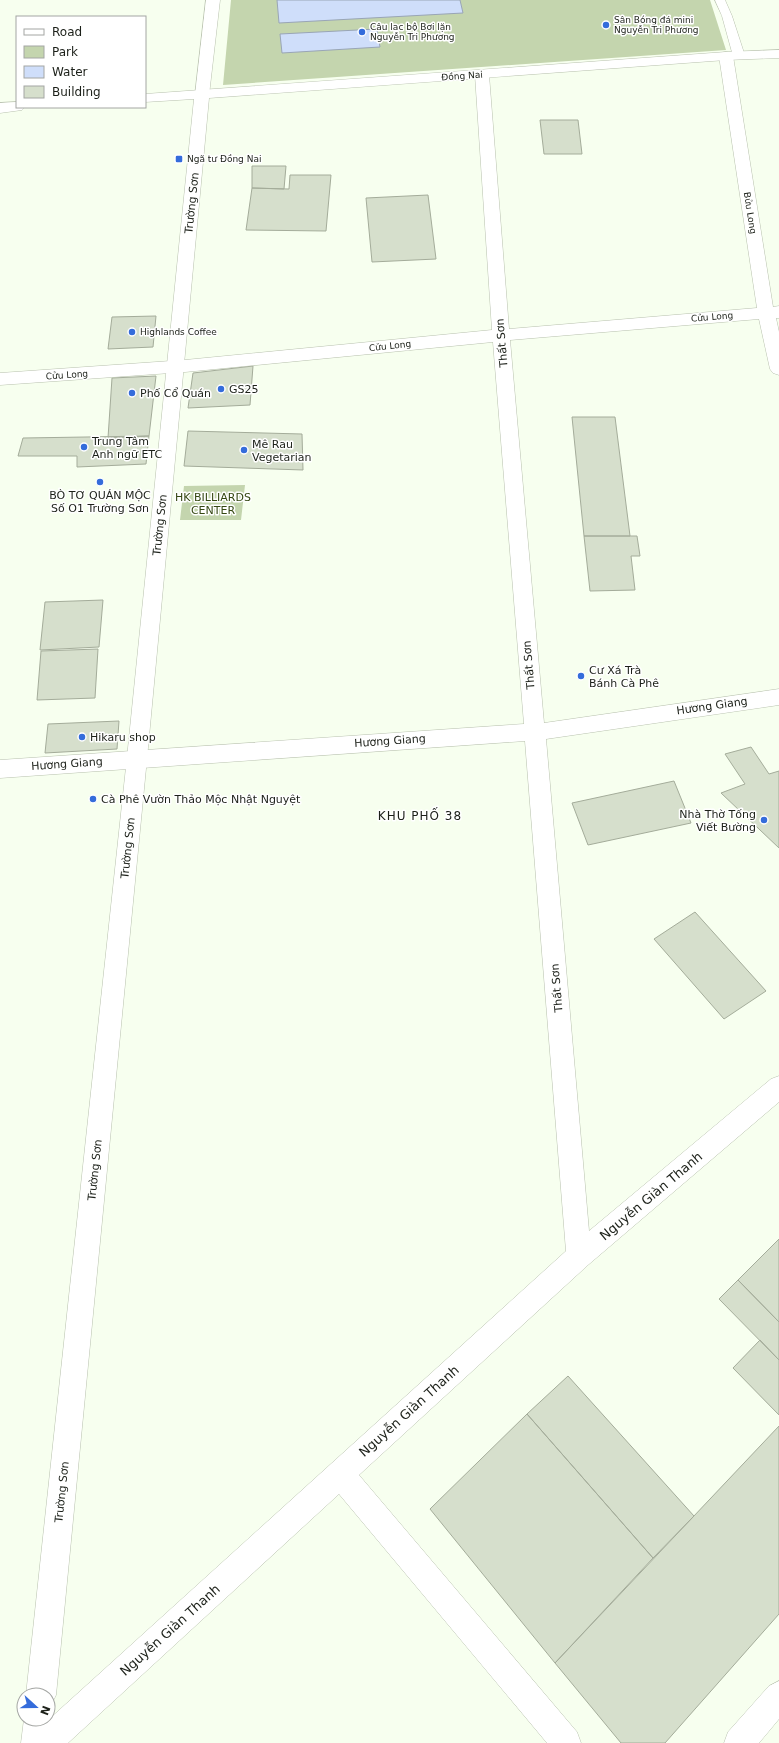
<svg xmlns="http://www.w3.org/2000/svg" width="779" height="1743" viewBox="0 0 779 1743" font-family="'DejaVu Sans',sans-serif">
	<rect width="100%" height="100%" fill="#f7ffef"/>
	<!-- green -->
	<path fill="#c4d5ae" d="M231,0H710L726,50L223,85Z
		M245,485L241,520H180L184,486Z"/>
	<!-- water -->
	<path fill="#cfdefa" stroke="#99a5b6" d="M277,0H460L463,13L279,23Z
		M377,29L380,47L282,53L280,34Z"/>
	<!-- building -->
	<path fill="#d6dfcc" stroke="#a4ac9a" d="M540,120H578L582,154H544Z
		M252,166H286L284,189L252,188Z
		M290,175H331L326,231L246,230L252,188L289,189Z
		M428,195L436,259L372,262L366,198Z
		M156,316L153,347L108,349L112,317Z
		M253,366L250,405L188,408L193,373Z
		M156,376L149,436L108,438L112,378Z
		M572,417H615L630,536H584Z
		M188,431L302,434L303,470L184,466Z
		M149,436L146,464L77,467V456H18L23,438Z
		M584,536H637L640,556H631L635,590L590,591Z
		M103,600L99,647L40,650L45,602Z
		M98,649L95,698L37,700L41,651Z
		M119,721L117,749L45,753L48,724Z
		M751,747L769,774L779,771V848L721,793L745,784L725,754Z
		M674,781L691,823L588,845L572,803Z
		M695,912L766,991L724,1019L654,939Z
		M779,1239V1322L738,1280Z
		M738,1280L779,1322V1360L719,1299Z
		M760,1340L779,1360V1415L733,1368Z
		M568,1376L694,1516L653,1558L527,1414Z
		M527,1414L653,1558L555,1663L430,1509Z
		M779,1426V1614L665,1743H621L555,1663Z"/>
	<g fill="none" stroke-linecap="round" stroke-linejoin="round">
		<defs>
			<path id="service" d="M715,0H725L732,16L745,56L743,58L739,59L733,56L722,16Z"/>
			<path id="minor" d="M206,0H220L209,95L207,98L202,99L197,98L195,95Z
				M726,52L731,53L733,56L773,307L779,306V318H776L779,332V375L773,373L770,369L759,319L510,340L544,723L779,689V705L546,739L589,1231L771,1079L779,1076V1102L588,1265L359,1475L577,1732L581,1743H547L339,1494L68,1743H31L35,1732L566,1251L525,741L0,778V760L524,724L493,342L185,372L0,385V373L185,360L492,330L475,75L477,72L482,71L487,72L489,75L509,329L757,308L719,56L721,53Z
				M779,1681V1719L759,1743H724L728,1732L769,1686Z"/>
			<path id="tertiary" d="M779,50V58L726,60L209,98L147,758L56,1695L51,1705L48,1707V1695H26L127,758L194,99L145,102V94L726,52Z
				M17,102V107H25L22,110L0,113V103Z
				M48,1708L54,1719L51,1743H21L24,1719H48Z"/>
		</defs>
		<!-- service casing -->
		<use href="#service" stroke="#b8c1ae" stroke-width="1"/>
		<!-- minor casing -->
		<use href="#minor" stroke="#b8c1ae" stroke-width="1"/>
		<!-- tertiary casing -->
		<use href="#tertiary" stroke="#b8c1ae" stroke-width="1"/>
		<!-- service -->
		<use href="#service" fill="#fff" fill-rule="evenodd"/>
		<!-- minor -->
		<use href="#minor" fill="#fff" fill-rule="evenodd"/>
		<!-- tertiary -->
		<use href="#tertiary" fill="#fff" fill-rule="evenodd"/>
	</g>
	<!-- markers -->
	<g fill="#346cdb" stroke="#fff" stroke-width="1.5">
		<circle cx="606" cy="25" r="4"/>
		<circle cx="362" cy="32" r="4"/>
		<rect x="175" y="155" width="8" height="8" rx="2"/>
		<circle cx="132" cy="332" r="4"/>
		<circle cx="221" cy="389" r="4"/>
		<circle cx="132" cy="393" r="4"/>
		<circle cx="84" cy="447" r="4"/>
		<circle cx="244" cy="450" r="4"/>
		<circle cx="100" cy="482" r="4"/>
		<circle cx="581" cy="676" r="4"/>
		<circle cx="82" cy="737" r="4"/>
		<circle cx="93" cy="799" r="4"/>
		<circle cx="764" cy="820" r="4"/>
	</g>
	<g text-anchor="middle" dominant-baseline="central" stroke-width="3" stroke-linejoin="round" paint-order="stroke">
		<!-- far-poi labels -->
		<g font-size="9" fill="#1c2019" stroke="#fff" text-anchor="start">
			<text x="614" y="20">Sân Bóng đá mini<tspan x="614" dy="10">Nguyễn Tri Phương</tspan></text>
			<text x="370" y="27">Câu lạc bộ Bơi lặn<tspan x="370" dy="10">Nguyễn Tri Phương</tspan></text>
			<text x="187" y="159">Ngã tư Đồng Nai</text>
			<text x="140" y="332">Highlands Coffee</text>
		</g>
		<!-- far-street labels -->
		<g font-size="9" fill="#1c2019" stroke="#fff">
			<text transform="translate(462 76) rotate(-4)">Đồng Nai</text>
			<text transform="translate(750 213) rotate(81)">Bửu Long</text>
			<text transform="translate(712 317) rotate(-5)">Cửu Long</text>
			<text transform="translate(390 346) rotate(-6)">Cửu Long</text>
			<text transform="translate(67 375) rotate(-4)">Cửu Long</text>
		</g>
		<!-- street labels -->
		<g font-size="11" fill="#1c2019" stroke="#fff">
			<text transform="translate(192 203) rotate(-84)">Trường Sơn</text>
			<text transform="translate(502 343) rotate(-95)">Thất Sơn</text>
			<text transform="translate(160 525) rotate(-84)">Trường Sơn</text>
			<text transform="translate(529 665) rotate(-95)">Thất Sơn</text>
			<text transform="translate(712 706) rotate(-8)">Hương Giang</text>
			<text transform="translate(390 741) rotate(-4)">Hương Giang</text>
			<text transform="translate(67 764) rotate(-4)">Hương Giang</text>
			<text transform="translate(128 848) rotate(-84)">Trường Sơn</text>
			<text transform="translate(557 988) rotate(-95)">Thất Sơn</text>
			<text transform="translate(95 1170) rotate(-84)">Trường Sơn</text>
			<text transform="translate(62 1492) rotate(-84)">Trường Sơn</text>
		</g>
		<!-- poi labels -->
		<g font-size="11" fill="#1c2019" stroke="#fff" text-anchor="start">
			<text x="229" y="389">GS25</text>
			<text x="140" y="393">Phố Cổ Quán</text>
			<text x="92" y="441">Trung Tâm<tspan x="92" dy="13">Anh ngữ ETC</tspan></text>
			<text x="252" y="444">Mê Rau<tspan x="252" dy="13">Vegetarian</tspan></text>
			<text x="100" y="495" text-anchor="middle">BÒ TƠ QUÁN MỘC<tspan x="100" dy="13">Số O1 Trường Sơn</tspan></text>
			<text x="589" y="670">Cư Xá Trà<tspan x="589" dy="13">Bánh Cà Phê</tspan></text>
			<text x="90" y="737">Hikaru shop</text>
			<text x="101" y="799">Cà Phê Vườn Thảo Mộc Nhật Nguyệt</text>
			<text x="756" y="814" text-anchor="end">Nhà Thờ Tống<tspan x="756" dy="13">Viết Bường</tspan></text>
		</g>
		<!-- park labels -->
		<g font-size="11" fill="#344712" stroke="#fff">
			<text x="213" y="497">HK BILLIARDS<tspan x="213" dy="13">CENTER</tspan></text>
		</g>
		<!-- neighbourhood labels -->
		<g font-size="12" letter-spacing="1" fill="#1c2019" stroke="#fff">
			<text x="420" y="816">KHU PHỐ 38</text>
		</g>
		<!-- near-street labels -->
		<g font-size="13" fill="#1c2019" stroke="#fff">
			<text transform="translate(651 1196) rotate(-40)">Nguyễn Giàn Thanh</text>
			<text transform="translate(409 1411) rotate(-42)">Nguyễn Giàn Thanh</text>
			<text transform="translate(170 1630) rotate(-42)">Nguyễn Giàn Thanh</text>
		</g>
	</g>
	<!-- legend -->
	<rect x="16" y="16" width="130" height="92" fill="#ffffff" stroke="#a4a6a3"/>
	<rect x="24" y="29" width="20" height="6" fill="#ffffff" stroke="#a4a6a3"/>
	<text x="52" y="36" font-size="12" fill="#1c2019">Road</text>
	<rect x="24" y="46" width="20" height="12" fill="#c4d5ae" stroke="#a4a6a3"/>
	<text x="52" y="56" font-size="12" fill="#1c2019">Park</text>
	<rect x="24" y="66" width="20" height="12" fill="#cfdefa" stroke="#a4a6a3"/>
	<text x="52" y="76" font-size="12" fill="#1c2019">Water</text>
	<rect x="24" y="86" width="20" height="12" fill="#d6dfcc" stroke="#a4a6a3"/>
	<text x="52" y="96" font-size="12" fill="#1c2019">Building</text>
	<!-- north arrow -->
	<g transform="translate(36 1707) rotate(111)"><circle r="19" fill="#ffffff" stroke="#a4a6a3"/>
	<path d="M0-3L7 15L0 10L-7 15Z" fill="#346cdb"/>
	<text y="-6" font-size="11" font-weight="bold" text-anchor="middle" fill="#1c2019">N</text>
	</g>
</svg>
